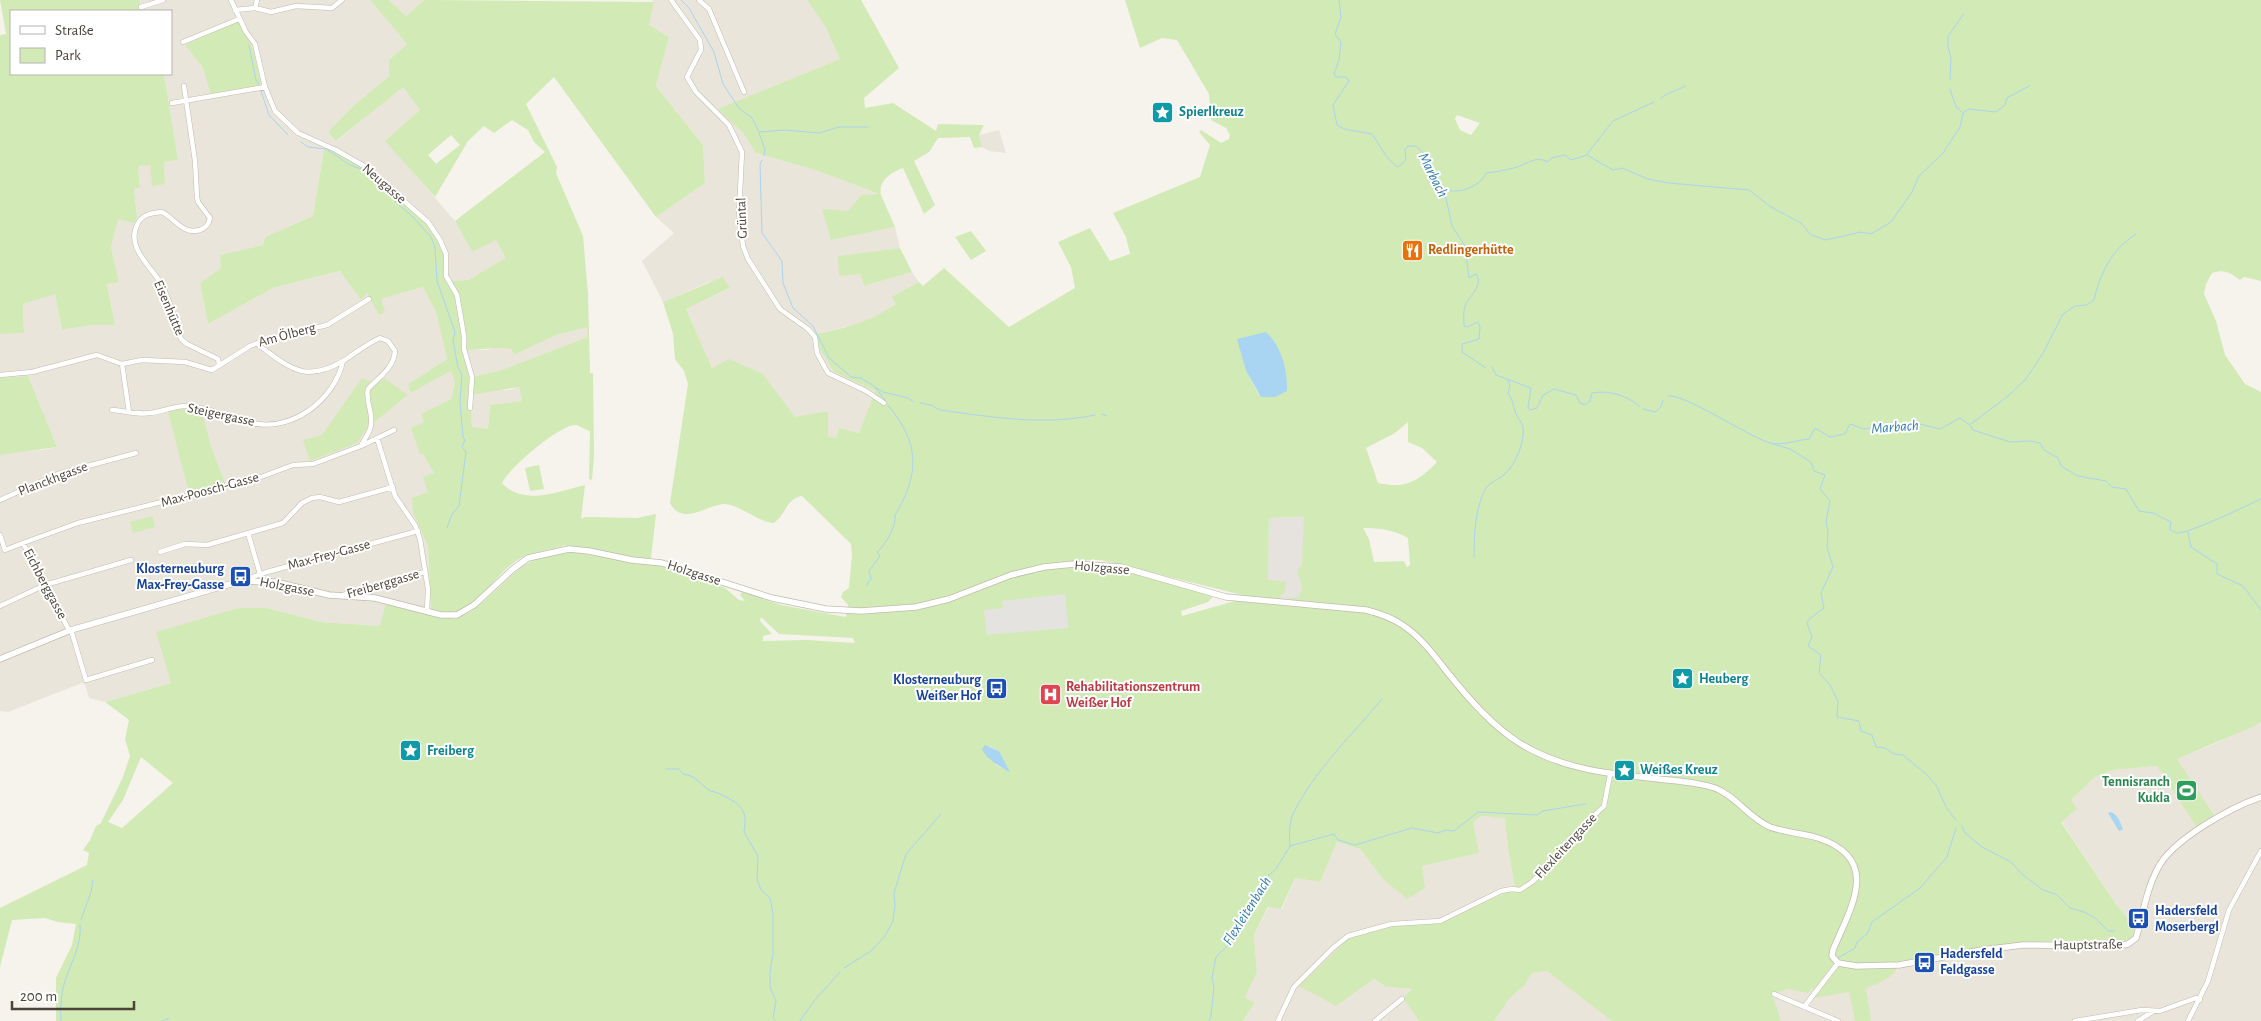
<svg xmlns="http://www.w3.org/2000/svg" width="2261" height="1021" viewBox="0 0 2261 1021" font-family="'Alegreya Sans',sans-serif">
	<rect width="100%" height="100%" fill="#f6f3ec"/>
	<!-- residential -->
	<path fill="#eae5da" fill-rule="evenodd" d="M139,0H370L407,44L389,60V76L352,107L328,132L337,141L403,86L420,110L386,141L455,221L472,252L496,239L507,258L468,280L451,281L447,264L325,144L313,216L265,237L263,245L221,255V268L200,283L208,324L273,288L341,271L361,300L366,292L372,300L381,299L423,287L436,312L447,359L408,384L411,393L451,371L455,383L451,399L421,415L425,422L423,453L434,473L428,492L413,513L428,546L431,610L381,626L321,622L267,608H239L219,615L171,683L105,702L89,698L85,685L82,683L8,712L0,711V455L9,452L43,450L57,447L28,376L0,378V334L24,333L23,304L55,293L62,330L91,325H115L107,283L119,282L111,247L118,219L137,217L134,189L140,186L138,166L150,164L165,184L164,162L178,160L164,74H171V11H142ZM238,21L253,48L211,94L203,68L185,45Z
		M389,0H424L406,16Z
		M651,0H807L826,28L840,59L719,109L743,133L756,153L818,171L881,195H861L848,211L831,240L895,227L900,248L839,256L860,274L864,286L912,272L919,282L891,297L896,304L879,315L859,324L811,335L834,372L875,391L859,433L839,428L836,438L828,436V411L795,418L763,374L729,360L712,368L686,309L729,289L709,282L663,302L642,261L674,233L656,217L705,183L703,145L656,86L669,37L649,25L654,2Z
		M999,130L1006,153L989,151L982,147L979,135Z
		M588,326V337L499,371L475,376L469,365L467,350H486L499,346L511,349L514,355L556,335Z
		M519,387L522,401L490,405L488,429L472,428L470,395L491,390H509Z
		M2261,722V1021H1781L1771,994L1788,989L1808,992L1813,988L1816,993L1849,992L1898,970L1901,961L2024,942L2075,941L2135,926L2115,903L2061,821L2071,800L2095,777L2113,770L2157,766L2207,747Z
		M1481,816L1505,817L1508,848L1515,888L1440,922L1336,1006L1374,979L1386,987L1412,989L1403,998L1419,1021H1243L1255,1002L1245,998L1257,972L1254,935L1269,907L1282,909L1295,878L1320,882L1337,842L1360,849L1382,878L1422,866L1478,853L1473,823Z
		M1547,971L1613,1020L1612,1021H1494L1510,998L1524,986L1532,973Z"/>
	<!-- industrial -->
	<path fill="#e6e2dd" d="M1305,517L1302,565L1300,568L1302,585L1299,598L1290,601H1276L1268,581L1269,518Z"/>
	<!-- green -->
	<path fill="#d2eab5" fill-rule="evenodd" d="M0,0H139L142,11H11V74H164L178,160L164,162L165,184L152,186L150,165L138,166L140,187L134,189L137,217L134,223L118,219L111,247L119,282L107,284L115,325H91L62,330L55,294L23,304L24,333L0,334V35L6,34Z
		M370,0H389L406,16L424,0L654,2L649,25L669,37L656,86L703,145L705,183L656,217L554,77L526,104L557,167L556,173L583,236L588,294L590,373H593L594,456L592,480L589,479L590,431C586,430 580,426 576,425C560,424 508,469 502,483C524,507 559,491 585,485L581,519L585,517L637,518L656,514L651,558C622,559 595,546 566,547V545C552,550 534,551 521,558C486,577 479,623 431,610L428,546L413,513L412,498L428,492L423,477L434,473L423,454H420L411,428L424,422L421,414L451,399L455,383L451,371L411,393L408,384L447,359L436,312L423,287L381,299L385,312L379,315L367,293L361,300L340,271L273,288L208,324L200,283L221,268L220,255L263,245L265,237L313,216L325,144L364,163L428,222L443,244L451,281L468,280L506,258L496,240L472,252L455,221L545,152L534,142L528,130L512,120L494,133L484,126L468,141L435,197L385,141L420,110L403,87L336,141L328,132L352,107L389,76V60L407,44ZM451,135L460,145L436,164L428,155ZM587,327L588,337L499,371L475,376L469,365L467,350C482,350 496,346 511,349L514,355L556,335ZM519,387L522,401L490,405L488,429L472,427L470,395Z
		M807,0H861L899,68L864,98L865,108L893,103L936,131L938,124L984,125L979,135L982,147L974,148L970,137L938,138L929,152L914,161L935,205L924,214L903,168C891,173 878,180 881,195L895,227L831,240L822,209L848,211L861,195L879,194L818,171L756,153L743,133L718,109L840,59L826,28Z
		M1125,0H2261V281L2244,277L2240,280C2229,272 2224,269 2212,273L2206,284L2204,294L2216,321L2225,355L2245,384L2261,392V722L2250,728L2177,759L2214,815L2196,826L2157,766L2113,770L2095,777L2071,800L2077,809L2061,822L2115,903L2135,926L2131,940L2024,942L1901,961C1895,978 1882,982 1866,988L1871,1021H1855L1849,992L1815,998L1816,993L1812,988L1808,993L1788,989L1772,994L1781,1021H1612L1547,971L1532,973L1524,986L1510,998L1494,1021H1419L1403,998L1412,989L1386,987L1374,979L1336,1006L1299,986L1348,939L1397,925L1440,922L1515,888L1508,848L1505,818L1481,816L1473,823L1479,853L1422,866L1425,888L1407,899L1382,878L1360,849L1337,842L1320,882L1295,878L1281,909L1268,907L1254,935L1257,972L1245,998L1255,1002L1243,1021H56V978L72,945L76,924L58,922L45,918L12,920L0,967V908L87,865L89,853L83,850L90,840L96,826L101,823L123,777L130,756L125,739L129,720L105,702L171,683L156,632L239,608H267L321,622L380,626L386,604L455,619L470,612L484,601L522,566L536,559L572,552L671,568L725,588L739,600L745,601L740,595L742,592L781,605L846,617L848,605L841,597L843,592L849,588L852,555L851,544L802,496C786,499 786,514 774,523C757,522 738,503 723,504C706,506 682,526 670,503L688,384L684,371L675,359L673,334L663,302L723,277L730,288L686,309L712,368L729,359L763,374L795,417L828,411V436L836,438L839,428L859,433L875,391L834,372L811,335C845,328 866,324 896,304L891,297L919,282L923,286L944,268L1009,327L1075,288L1071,267L1058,242L1090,228L1110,261L1130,254L1126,237L1113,213L1200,177L1210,145L1199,132L1201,130L1221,143L1229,139L1230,135L1226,128L1211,120L1209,94L1177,40L1162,38L1140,48ZM1457,115L1480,123L1471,135L1460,130L1455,119ZM1238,339L1260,397L1246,371ZM1408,422V442L1422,448L1437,462C1418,482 1405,489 1378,483L1366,448L1395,433ZM1304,517L1302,565L1297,570L1302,586L1299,597L1290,598V601L1301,604L1302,607L1235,601L1182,616L1181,611L1208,602L1213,597C1166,582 1121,566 1071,567L1070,561L1101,560L1242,595L1276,601L1284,593L1286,582L1268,580L1269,518ZM1363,528C1379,528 1394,530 1408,538L1410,565L1407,567L1404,561L1374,562L1369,539ZM761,617L779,634L853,638L855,643L807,640L763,641V636L772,634L760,621ZM989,746L999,751L1008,769C994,768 990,758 989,746ZM141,757L173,783L122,828L108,822L123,800Z
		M238,21L253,48L261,82L259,86L211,95L203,68L185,45Z
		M971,231L986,251L971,260L955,237Z
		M900,248L912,272L864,286L860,274L839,276L838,256Z
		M28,376L57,447L0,455V378Z
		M362,378L376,385L384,378L408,395L368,427L357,443L310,461L303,440L322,435Z
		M188,408L202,412L211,447L225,483L189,493L168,411Z
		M539,465L544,489L530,491L525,468Z
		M152,516L155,527L133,533L130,522Z"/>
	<!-- parking -->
	<path fill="#e5e3e0" d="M1065,594L1068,628L987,635L984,610L1003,608L1002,601Z"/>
	<!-- water -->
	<path fill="#a9d4f2" d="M1266,332C1281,345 1288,371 1287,391L1275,397H1261L1246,371L1237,339Z
		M985,745L999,751L1010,772C1002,768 987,760 982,749Z
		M2111,812C2118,815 2120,822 2123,829L2119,831L2108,813Z"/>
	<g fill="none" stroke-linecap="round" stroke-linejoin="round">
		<!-- stream -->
		<path stroke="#a9d4f2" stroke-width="1" d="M681,0L689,8L714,52L723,84L739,108L752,118L759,132L785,130L819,133L839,127H868
			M1339,0L1341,17L1335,34L1341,42L1339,60L1334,74L1336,77H1346L1349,81L1333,105L1337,125L1344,129L1372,134C1380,145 1386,160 1398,167L1406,160L1405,150L1408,146H1416L1426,155L1435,184L1444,189L1452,226L1465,246L1469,278L1476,274C1484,286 1469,296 1465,306C1463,311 1464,320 1464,326L1467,327L1478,322L1480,327L1479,339L1462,344V352L1486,368
			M249,45L256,80L259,84
			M1950,80L1951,58L1948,47V36L1963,15
			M1950,89L1956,107L1962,112
			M261,91L269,115L288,135
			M1661,98C1669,92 1676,91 1685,86
			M759,133L765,149L764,156
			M301,142L308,147L326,149L350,165L361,169L385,192
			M1587,154L1613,121L1654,102
			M762,160L760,164L762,233L782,261L783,283L793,308L813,326L829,358L851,377L861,378L883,392L908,398L914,402
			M1444,189C1458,195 1480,187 1486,173C1496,172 1505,170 1514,168C1527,165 1534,155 1548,162L1551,158L1565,155L1571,160L1587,155L1613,170L1622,168L1648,179L1669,183L1749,190L1771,207L1801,223L1811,235L1826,240L1861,232L1871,234L1891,222L1912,192L1919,176L1943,153L1960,127L1963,113L1969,109L1996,112L2005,105L2007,98L2029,86
			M395,201L413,217L431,237L435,247L437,281L455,332L453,341L458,367L462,375L460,402L463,437L465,440L462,447L466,452L459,506L452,514L447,528
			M1492,367L1496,375L1531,388L1528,407L1530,410L1537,408L1543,395L1554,389L1576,395L1580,403L1585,405L1590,401L1592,393C1608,390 1627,395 1639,406
			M875,387L885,400
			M1668,396C1684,393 1749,437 1770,443C1781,446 1798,440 1809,439L1815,428L1830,437L1845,434L1850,424L1864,429L1886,425L1904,430L1920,424L1940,429L1960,418L1970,425L1973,430L2010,442L2030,441L2040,443L2044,450L2058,458L2061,466L2078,476L2106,481L2112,487L2126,489L2139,511L2153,513L2171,522L2170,530C2171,530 2177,533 2177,533C2188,534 2248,505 2261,499
			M920,403L931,405L940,410C992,417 1043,426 1095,415
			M1643,409L1655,412L1661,407L1663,400
			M1102,414L1107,416
			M1971,424L2008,396L2026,379L2043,353L2063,314L2075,306L2087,305L2094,300C2100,273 2112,249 2136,234
			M1773,444L1790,449L1811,462L1814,471L1825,475L1820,489L1830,501L1826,522L1828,532L1827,547L1833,567L1821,593L1824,608L1809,619L1807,623L1812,637L1808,646L1821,655L1819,673L1830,685L1838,701L1837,717L1859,721L1861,731L1872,735L1876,747L1885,748L1894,754L1903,755L1926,774L1936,785L1947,809L1956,820
			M2188,532L2191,547L2217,564V574L2243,586L2261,610
			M1474,557C1474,536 1475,508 1485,490C1490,481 1499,480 1506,473C1516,463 1525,442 1523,427C1522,422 1518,419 1516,414C1513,406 1513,400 1508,393L1510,386L1508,380
			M866,586L871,579L869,571L880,556L877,552C885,546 897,525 895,515C920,473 920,444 888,405
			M666,769H679L683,774C695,775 700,784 709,790C712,792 717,792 720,794C740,804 748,808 744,832L758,856L757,879L761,890L770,898L773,914V954L770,972V987L776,1001L773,1018L776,1021
			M1962,826L1965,833L1982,847L2011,862L2023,875L2043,890L2056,894L2070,908L2084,912L2095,918L2108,931H2114
			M1290,846C1289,836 1289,822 1294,812C1315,770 1352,735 1382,699
			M81,920L91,892L93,880
			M1838,958L1855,948L1857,942L1867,934L1872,922L1920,888L1947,857L1956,828
			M844,968L871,951L885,936L893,921L895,906L894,893L906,854L941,814
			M61,1021C60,1007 61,992 66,978C72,961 82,944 80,925
			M162,1021L169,1018
			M800,1021L814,1001L840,972
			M1209,1021L1211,1016L1214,987L1212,978L1216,957L1229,944L1233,932L1249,912L1251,899L1262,890L1266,878L1276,869L1290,846L1334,834L1338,840L1355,845L1412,828L1438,833L1446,830L1454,831L1478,812L1537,815L1543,811L1585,804"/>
		<defs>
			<path id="minor" d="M231,0L246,32L255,44L265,87L275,111L298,133L336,150L364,166L428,222L440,240L446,254V276L457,295L464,336V349L472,377L470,408
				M671,0L700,40L701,50L687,77L696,92L729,125L742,152L739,213L743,246L748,259L780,309L808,329L815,337L817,353L828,373L866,391L884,403
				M699,0L709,9L744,92
				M141,7L163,0
				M255,8L257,0
				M235,10L255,8L271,12L296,6L332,8L342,0
				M183,42L239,19
				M184,86L195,161L197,197L198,202L210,218C209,224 206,228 200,230C183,235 175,219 162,212C152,213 143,214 138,223C124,248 153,267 163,287C171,304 175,322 181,339L187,344L218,359L219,364
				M172,103L265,87
				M257,344C289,367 304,384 343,361C356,353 366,344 380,338L388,341L395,351C394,368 379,377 368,389C365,401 373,412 371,424C371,432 364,439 361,446
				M122,364L129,412
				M0,375L32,372L97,355L122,364L142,360L185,362L212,370L250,346L267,339L327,325L369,299
				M112,410C125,411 138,415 150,413C163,412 175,405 188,406C209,407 230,418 251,423C292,432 334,401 343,361
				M377,438L395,496L415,525L420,539L428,589L427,611
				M0,500L58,474L136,453
				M248,533L260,574
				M0,535L5,550L23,543L69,630
				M23,543L78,523L261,477L293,465L313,464L361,446L394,430
				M160,552L185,544L207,545L283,523L302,503L312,498L320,497L339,502L393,487
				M245,580L267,572L418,531
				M343,595L425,572
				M0,606L45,585L131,560
				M71,630L86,680L152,660
				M1774,994L1838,1021
				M1804,1007L1838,963
				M1278,1021L1294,987L1333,948L1348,936L1391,924L1440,921L1501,891L1512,889L1520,890L1532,882L1548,867L1572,837L1604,806L1610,775
				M1375,1021L1402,999
				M2075,1021L2142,1010L2160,1011L2196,998L2200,1000
				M2138,1021L2152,1012
				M2188,1021L2208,981L2229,910L2261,851"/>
			<path id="tertiary" d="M0,659L71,630L241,581L275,582L329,595L375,598L441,615H457L474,605L513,569L528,558L569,549L589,551L632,560L662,563L772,598L826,609L861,611L916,607L949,599L1011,575L1044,567L1074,564L1121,567L1226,597L1366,610C1378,613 1390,617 1401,624C1420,636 1434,655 1448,673C1469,699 1492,726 1521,744C1564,770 1610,774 1659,779C1678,781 1697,782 1715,788C1736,796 1749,818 1770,827C1786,833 1803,833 1818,838C1883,859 1850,909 1833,950L1832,956L1838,963L1856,966L1899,965L1982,950L2023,945L2118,946L2128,944L2136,938C2143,915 2146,890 2158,868C2172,840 2231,807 2261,797"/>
		</defs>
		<!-- minor casing -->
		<use href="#minor" stroke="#c2bbae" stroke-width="5.5"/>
		<!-- tertiary casing -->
		<use href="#tertiary" stroke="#c2bbae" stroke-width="7"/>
		<!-- minor -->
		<use href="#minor" stroke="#fff" stroke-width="4.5"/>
		<!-- tertiary -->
		<use href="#tertiary" stroke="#fff" stroke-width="5.5"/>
	</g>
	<!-- icons -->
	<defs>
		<symbol id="sight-square" viewBox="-11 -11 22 22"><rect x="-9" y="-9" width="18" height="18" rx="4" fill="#0f9aa8" stroke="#fff"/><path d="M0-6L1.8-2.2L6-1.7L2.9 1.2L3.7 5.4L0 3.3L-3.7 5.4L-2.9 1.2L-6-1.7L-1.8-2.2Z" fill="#fff"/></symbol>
		<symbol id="restaurant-square" viewBox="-11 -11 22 22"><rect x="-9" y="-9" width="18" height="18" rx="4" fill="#e8710a" stroke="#fff"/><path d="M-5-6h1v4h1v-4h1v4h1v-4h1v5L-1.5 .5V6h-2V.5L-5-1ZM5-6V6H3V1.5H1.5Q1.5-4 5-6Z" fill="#fff"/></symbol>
		<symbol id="bus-square" viewBox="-11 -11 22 22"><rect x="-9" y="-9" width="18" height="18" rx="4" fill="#1a4fb4" stroke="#fff"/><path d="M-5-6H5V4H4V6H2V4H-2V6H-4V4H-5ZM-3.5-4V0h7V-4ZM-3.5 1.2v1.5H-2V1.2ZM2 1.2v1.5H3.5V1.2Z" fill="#fff"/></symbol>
		<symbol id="hospital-square" viewBox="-11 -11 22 22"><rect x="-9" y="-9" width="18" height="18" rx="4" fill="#e0444e" stroke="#fff"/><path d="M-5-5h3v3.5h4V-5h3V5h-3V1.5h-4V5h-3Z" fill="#fff"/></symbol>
		<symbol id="stadium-square" viewBox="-11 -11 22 22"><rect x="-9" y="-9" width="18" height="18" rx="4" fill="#2e9e5b" stroke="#fff"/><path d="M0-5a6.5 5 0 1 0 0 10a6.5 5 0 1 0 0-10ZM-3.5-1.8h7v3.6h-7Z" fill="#fff"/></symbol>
	</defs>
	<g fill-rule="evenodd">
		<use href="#sight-square" x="1150" y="100" width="25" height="25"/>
		<use href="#restaurant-square" x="1400" y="238" width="25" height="25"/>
		<use href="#bus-square" x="228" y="564" width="25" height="25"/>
		<use href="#sight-square" x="1670" y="666" width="25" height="25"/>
		<use href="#bus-square" x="984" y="676" width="25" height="25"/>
		<use href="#hospital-square" x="1038" y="682" width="25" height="25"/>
		<use href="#sight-square" x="398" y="738" width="25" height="25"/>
		<use href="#sight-square" x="1612" y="758" width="25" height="25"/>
		<use href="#stadium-square" x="2174" y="778" width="25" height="25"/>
		<use href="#bus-square" x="2126" y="906" width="25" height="25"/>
		<use href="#bus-square" x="1912" y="950" width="25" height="25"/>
	</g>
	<g text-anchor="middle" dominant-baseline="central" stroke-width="4" stroke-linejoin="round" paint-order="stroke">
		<!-- culture labels -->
		<g font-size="14" font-weight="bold" fill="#0d838f" stroke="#fff" text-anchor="start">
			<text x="1179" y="112">Spierlkreuz</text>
			<text x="1699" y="679">Heuberg</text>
			<text x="427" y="751">Freiberg</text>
			<text x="1640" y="770">Weißes Kreuz</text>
		</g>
		<!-- street labels -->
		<g font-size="14" fill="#4b4439" stroke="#fff">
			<text transform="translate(384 184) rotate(41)">Neugasse</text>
			<text transform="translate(742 218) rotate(-92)">Grüntal</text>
			<text transform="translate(169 308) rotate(67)">Eisenhütte</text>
			<text transform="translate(287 335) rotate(-15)">Am Ölberg</text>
			<text transform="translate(221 415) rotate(12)">Steigergasse</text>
			<text transform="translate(53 479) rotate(-21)">Planckhgasse</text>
			<text transform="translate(210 490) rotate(-15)">Max-Poosch-Gasse</text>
			<text transform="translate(329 555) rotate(-15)">Max-Frey-Gasse</text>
			<text transform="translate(1102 568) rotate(5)">Holzgasse</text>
			<text transform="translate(694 573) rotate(18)">Holzgasse</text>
			<text transform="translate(45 584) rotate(62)">Eichberggasse</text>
			<text transform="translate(383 584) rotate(-16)">Freiberggasse</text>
			<text transform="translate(287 587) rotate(11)">Holzgasse</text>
			<text transform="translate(1566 846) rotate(-47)">Flexleitengasse</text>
			<text transform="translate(2088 945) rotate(-1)">Hauptstraße</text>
		</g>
		<!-- food labels -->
		<g font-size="14" font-weight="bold" fill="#c56008" stroke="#fff" text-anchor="start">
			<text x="1428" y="250">Redlingerhütte</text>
		</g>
		<!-- transit labels -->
		<g font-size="14" font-weight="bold" fill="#164399" stroke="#fff" text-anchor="end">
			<text x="224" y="569">Klosterneuburg<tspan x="224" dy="16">Max-Frey-Gasse</tspan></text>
			<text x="981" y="680">Klosterneuburg<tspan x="981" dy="16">Weißer Hof</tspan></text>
			<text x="2155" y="911" text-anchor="start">Hadersfeld<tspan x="2155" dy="16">Moserbergl</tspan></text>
			<text x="1940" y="954" text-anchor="start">Hadersfeld<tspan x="1940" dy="16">Feldgasse</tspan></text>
		</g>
		<!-- health labels -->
		<g font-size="14" font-weight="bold" fill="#be3a42" stroke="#fff" text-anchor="start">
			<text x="1066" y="687">Rehabilitationszentrum<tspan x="1066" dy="16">Weißer Hof</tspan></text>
		</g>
		<!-- leisure labels -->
		<g font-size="14" font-weight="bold" fill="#27864d" stroke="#fff" text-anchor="end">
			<text x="2170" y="782">Tennisranch<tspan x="2170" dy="16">Kukla</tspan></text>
		</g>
		<!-- water labels -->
		<g font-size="15" font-style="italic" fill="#2e7ab2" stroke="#fff">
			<text transform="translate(1433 175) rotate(63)">Marbach</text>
			<text transform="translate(1895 427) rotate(-4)">Marbach</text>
			<text transform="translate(1247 911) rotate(-58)">Flexleitenbach</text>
		</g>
	</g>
	<!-- legend -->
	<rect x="10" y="10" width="162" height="65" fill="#ffffff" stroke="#b7b4b0"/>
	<rect x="20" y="26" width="25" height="8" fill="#ffffff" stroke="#b7b4b0"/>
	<text x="55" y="35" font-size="15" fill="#4b4439">Straße</text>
	<rect x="20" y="48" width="25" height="15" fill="#d2eab5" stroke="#b7b4b0"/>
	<text x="55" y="60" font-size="15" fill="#4b4439">Park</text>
	<!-- scale -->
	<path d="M12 1001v8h122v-8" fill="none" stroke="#4b4439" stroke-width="2.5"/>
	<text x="20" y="1001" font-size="15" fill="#4b4439" stroke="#ffffff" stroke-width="4" paint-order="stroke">200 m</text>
</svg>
